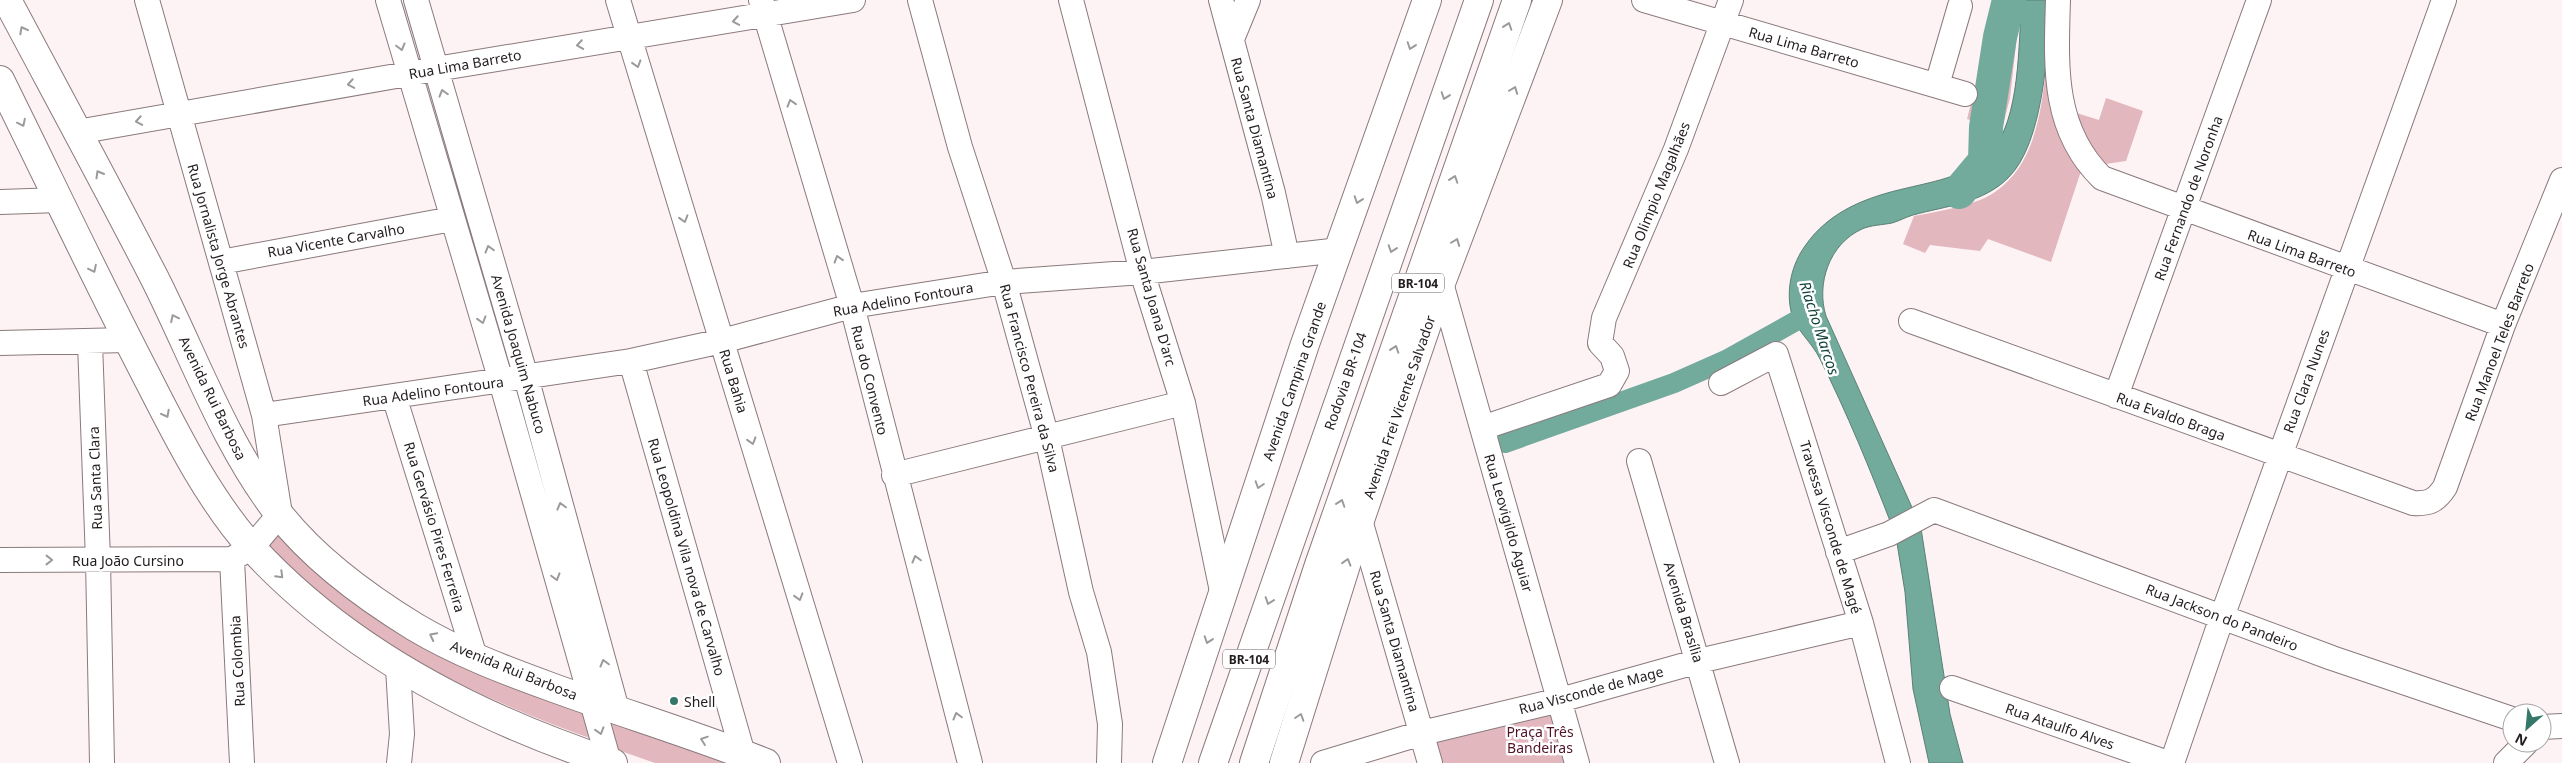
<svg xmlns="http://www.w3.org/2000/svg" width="2562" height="763" viewBox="0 0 2562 763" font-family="'Noto Sans',sans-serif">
	<rect width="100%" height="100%" fill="#fdf2f4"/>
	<!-- green -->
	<path fill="#e2b7be" d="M1998,0H2021L2010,98L2002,129L1967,119Z
		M2050,25L2054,106L2099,120L2106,98L2143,111L2126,161L2099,165L2080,174L2051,262L1988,239L1980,251L1930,245L1925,253L1903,244L1914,216C1936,212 1959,208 1980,200C2046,172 2043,85 2050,25Z
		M281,524L337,578L587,706L595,740C495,705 401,659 316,597C296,582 278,562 260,545Z
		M603,709L756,763H655L612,748Z
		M1558,710L1570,763H1430L1422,742Z"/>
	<!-- water -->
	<path fill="#72aa9c" stroke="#5a8076" d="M2022,0H2050C2048,49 2044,143 2008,178C1983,203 1946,206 1913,215C1906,217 1899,221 1892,223C1882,225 1871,225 1862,229C1829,244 1816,284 1826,316L1915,514L1892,526C1870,469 1847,413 1820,359C1812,342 1795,330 1791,311C1786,289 1792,264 1805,246C1829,211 1867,197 1907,188C1936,181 1968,176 1990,153C2021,120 2018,43 2022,0Z
		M1920,522L1950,714L1963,763H1929L1913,689L1905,592L1896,537Z"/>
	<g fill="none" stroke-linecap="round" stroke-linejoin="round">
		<!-- canal -->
		<path stroke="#72aa9c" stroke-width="20" d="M1505,443L1674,383L1726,360L1812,312"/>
		<!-- river -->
		<path stroke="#72aa9c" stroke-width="34" d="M1959,192L1985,161L1986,127L2000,37L2009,0"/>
		<defs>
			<path id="minor" d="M388,0L501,381L609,762
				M416,0L526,377L617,710
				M618,0L850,763
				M761,0L852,306L970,763
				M920,0L960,147L1004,282L1047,438L1081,592L1099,652L1110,724L1109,763
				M1071,0L1142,272L1183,403L1223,596
				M1221,0L1273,193L1287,256
				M1644,0L1965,94
				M2058,0C2056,66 2052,129 2102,178L2503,325
				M1232,39L1248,0
				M1937,85L1960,6
				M77,132L436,69L853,0
				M0,202L60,200
				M221,262L452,219
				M1441,283L1577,763
				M1911,321L2413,503C2429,504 2436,501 2445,487L2503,325L2562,180
				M0,343L127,340
				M90,343L98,560L102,763
				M631,361L743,754
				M1721,383L1776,354L1861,623L1898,763
				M394,396L475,657
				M2116,396L2259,0
				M264,415L631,361L722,341L852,306L1004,282L1142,272L1340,250
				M1482,428L1609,385L1617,371L1612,356L1600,343L1604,318L1676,149L1731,0
				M1639,461L1727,763
				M894,475L1183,403
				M1360,520L1430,763
				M1838,552L1889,534L1934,510L2332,658L2512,719
				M232,559L242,763
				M0,560L232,559L252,547L280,514L264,415L147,0
				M398,668L402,734L399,763
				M1952,688L2168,763
				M2542,727L2562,726
				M1323,763L1422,733L1560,700L1699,661L1861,623
				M2172,763L2222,617L2444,0
				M2506,763L2526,743"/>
			<path id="major" d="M7,0C56,92 106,184 154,277C194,356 224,443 279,514C315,560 366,597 415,627C457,652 504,670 551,687C622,713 695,735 766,763
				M0,80C49,179 96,279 147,377C177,436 209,500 253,549C349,653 480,719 613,763
				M1167,763L1305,344L1427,0
				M1284,763L1360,520L1441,283L1548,0"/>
			<path id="highway" d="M1213,763L1479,0
				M1254,763L1319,565L1517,0"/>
		</defs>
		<!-- minor casing -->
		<use href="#minor" stroke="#8a7a7c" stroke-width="26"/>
		<!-- major casing -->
		<use href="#major" stroke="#8a7a7c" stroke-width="30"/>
		<!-- highway casing -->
		<use href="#highway" stroke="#8a7a7c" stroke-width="30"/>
		<!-- minor -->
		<use href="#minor" stroke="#fff" stroke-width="24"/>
		<!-- major -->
		<use href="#major" stroke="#fff" stroke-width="28"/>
		<!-- highway -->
		<use href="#highway" stroke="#fff" stroke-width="28"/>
	</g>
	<!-- one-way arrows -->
	<defs><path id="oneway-chevron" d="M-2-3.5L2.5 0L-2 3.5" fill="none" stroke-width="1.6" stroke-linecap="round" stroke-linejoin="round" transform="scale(1.25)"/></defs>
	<g stroke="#9c999a">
		<use href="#oneway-chevron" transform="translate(736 21) rotate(170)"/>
		<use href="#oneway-chevron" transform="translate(1508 26) rotate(-71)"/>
		<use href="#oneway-chevron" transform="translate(23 30) rotate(-118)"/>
		<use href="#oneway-chevron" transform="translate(580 45) rotate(171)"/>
		<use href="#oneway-chevron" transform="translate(1411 46) rotate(109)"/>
		<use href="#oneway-chevron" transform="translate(401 47) rotate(75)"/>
		<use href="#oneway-chevron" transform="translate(637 64) rotate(73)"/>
		<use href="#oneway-chevron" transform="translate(351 84) rotate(170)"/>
		<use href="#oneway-chevron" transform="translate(1514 90) rotate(-69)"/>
		<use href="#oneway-chevron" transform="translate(443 93) rotate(-106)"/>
		<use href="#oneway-chevron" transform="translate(1445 96) rotate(109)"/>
		<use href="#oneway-chevron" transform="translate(791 103) rotate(-107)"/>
		<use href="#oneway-chevron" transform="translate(139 121) rotate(170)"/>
		<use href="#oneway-chevron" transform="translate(22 123) rotate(64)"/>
		<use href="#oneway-chevron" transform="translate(99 174) rotate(-120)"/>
		<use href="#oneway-chevron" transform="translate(1454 179) rotate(-71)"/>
		<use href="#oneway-chevron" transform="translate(1358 200) rotate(109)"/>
		<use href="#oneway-chevron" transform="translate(684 219) rotate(73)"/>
		<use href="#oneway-chevron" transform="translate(1456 242) rotate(-69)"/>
		<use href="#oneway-chevron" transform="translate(489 249) rotate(-106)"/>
		<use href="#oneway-chevron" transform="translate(1392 249) rotate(109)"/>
		<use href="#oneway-chevron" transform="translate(838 259) rotate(-107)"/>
		<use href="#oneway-chevron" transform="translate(93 269) rotate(64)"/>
		<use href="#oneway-chevron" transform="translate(174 318) rotate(-116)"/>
		<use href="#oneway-chevron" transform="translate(482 320) rotate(73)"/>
		<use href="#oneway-chevron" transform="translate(1395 349) rotate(-71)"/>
		<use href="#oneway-chevron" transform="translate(166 414) rotate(62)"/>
		<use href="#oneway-chevron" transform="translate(752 441) rotate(73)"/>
		<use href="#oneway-chevron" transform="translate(1259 485) rotate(108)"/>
		<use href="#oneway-chevron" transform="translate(1341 503) rotate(-71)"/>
		<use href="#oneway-chevron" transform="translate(561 506) rotate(-105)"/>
		<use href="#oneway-chevron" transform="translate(916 559) rotate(-105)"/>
		<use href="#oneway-chevron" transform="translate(49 560)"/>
		<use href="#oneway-chevron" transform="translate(1347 562) rotate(-73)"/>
		<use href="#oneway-chevron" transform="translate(280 575) rotate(45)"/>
		<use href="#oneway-chevron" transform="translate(556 577) rotate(74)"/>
		<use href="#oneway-chevron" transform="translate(799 597) rotate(73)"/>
		<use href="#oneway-chevron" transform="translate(1269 601) rotate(109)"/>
		<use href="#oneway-chevron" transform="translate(433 636) rotate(-153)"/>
		<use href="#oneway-chevron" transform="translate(1208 640) rotate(109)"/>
		<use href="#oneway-chevron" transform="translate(604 663) rotate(-105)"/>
		<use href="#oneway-chevron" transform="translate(957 716) rotate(-105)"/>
		<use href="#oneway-chevron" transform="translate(1300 717) rotate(-72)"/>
		<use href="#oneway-chevron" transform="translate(600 731) rotate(73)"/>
		<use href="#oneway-chevron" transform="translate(704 740) rotate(-161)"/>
	</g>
	<!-- markers -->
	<circle fill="#35786a" stroke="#fff" stroke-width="2" cx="674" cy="701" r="5"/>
	<g text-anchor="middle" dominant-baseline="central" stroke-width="5" stroke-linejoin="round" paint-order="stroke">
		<!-- shield labels -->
		<g fill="#fff" stroke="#656162" stroke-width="1">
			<rect x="1392" y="273.5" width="52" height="19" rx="4"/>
			<rect x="1223" y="649.5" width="52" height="19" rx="4"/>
		</g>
		<g font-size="12" font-weight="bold" fill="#231d1e">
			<text x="1418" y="283">BR-104</text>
			<text x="1249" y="659">BR-104</text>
		</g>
		<!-- street labels -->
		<g font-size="14" fill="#231d1e" stroke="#fff">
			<text transform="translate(1804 47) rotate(16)">Rua Lima Barreto</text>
			<text transform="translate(465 64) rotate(-10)">Rua Lima Barreto</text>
			<text transform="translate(1255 128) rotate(75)">Rua Santa Diamantina</text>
			<text transform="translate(1656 195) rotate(-68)">Rua Olimpio Magalhães</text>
			<text transform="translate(2188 198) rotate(-70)">Rua Fernando de Noronha</text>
			<text transform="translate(336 240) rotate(-10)">Rua Vicente Carvalho</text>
			<text transform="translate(2302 253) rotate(20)">Rua Lima Barreto</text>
			<text transform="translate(219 256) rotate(74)">Rua Jornalista Jorge Abrantes</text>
			<text transform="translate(1152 297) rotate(74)">Rua Santa Joana D'arc</text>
			<text transform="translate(903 299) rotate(-10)">Rua Adelino Fontoura</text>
			<text transform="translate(2499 342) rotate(-69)">Rua Manoel Teles Barreto</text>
			<text transform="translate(519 354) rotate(74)">Avenida Joaquim Nabuco</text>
			<text transform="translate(1030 378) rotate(75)">Rua Francisco Pereira da Silva</text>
			<text transform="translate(870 380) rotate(76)">Rua do Convento</text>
			<text transform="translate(734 381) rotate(73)">Rua Bahia</text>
			<text transform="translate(1294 381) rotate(-71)">Avenida Campina Grande</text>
			<text transform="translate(1345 381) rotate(-71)">Rodovia BR-104</text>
			<text transform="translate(2306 381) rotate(-70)">Rua Clara Nunes</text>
			<text transform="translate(433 391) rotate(-8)">Rua Adelino Fontoura</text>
			<text transform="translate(213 398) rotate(64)">Avenida Rui Barbosa</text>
			<text transform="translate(1399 407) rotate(-71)">Avenida Frei Vicente Salvador</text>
			<text transform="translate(2171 416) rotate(20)">Rua Evaldo Braga</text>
			<text transform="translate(95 478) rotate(-92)">Rua Santa Clara</text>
			<text transform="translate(1509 523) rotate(74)">Rua Leovigildo Aguiar</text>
			<text transform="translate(435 527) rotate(73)">Rua Gervásio Pires Ferreira</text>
			<text transform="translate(1831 527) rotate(73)">Travessa Visconde de Magé</text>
			<text transform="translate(687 557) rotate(74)">Rua Leopoldina Vila nova de Carvalho</text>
			<text x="128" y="560">Rua João Cursino</text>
			<text transform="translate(1684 612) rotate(73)">Avenida Brasília</text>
			<text transform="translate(2222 617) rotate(21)">Rua Jackson do Pandeiro</text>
			<text transform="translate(1395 641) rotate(74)">Rua Santa Diamantina</text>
			<text transform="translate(237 661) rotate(-93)">Rua Colombia</text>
			<text transform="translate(514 670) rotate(22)">Avenida Rui Barbosa</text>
			<text transform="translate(1591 690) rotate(-15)">Rua Visconde de Mage</text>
			<text transform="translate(2060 726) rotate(19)">Rua Ataulfo Alves</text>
		</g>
		<!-- poi labels -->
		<g font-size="14" fill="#231d1e" stroke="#fff" text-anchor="start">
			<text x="684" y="701">Shell</text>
		</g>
		<!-- park labels -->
		<g font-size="14" fill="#521426" stroke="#fff">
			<text x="1540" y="731">Praça Três<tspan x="1540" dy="16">Bandeiras</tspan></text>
		</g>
		<!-- water labels -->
		<g font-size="15" font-style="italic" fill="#104239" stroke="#fff">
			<text transform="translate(1820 328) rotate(72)">Riacho Marcos</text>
		</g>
	</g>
	<!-- north arrow -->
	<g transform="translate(2527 728) rotate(207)"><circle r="24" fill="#ffffff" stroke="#a7a5a5"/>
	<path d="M0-4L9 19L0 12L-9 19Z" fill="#35786a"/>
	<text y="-8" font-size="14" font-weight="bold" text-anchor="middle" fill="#231d1e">N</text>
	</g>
</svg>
